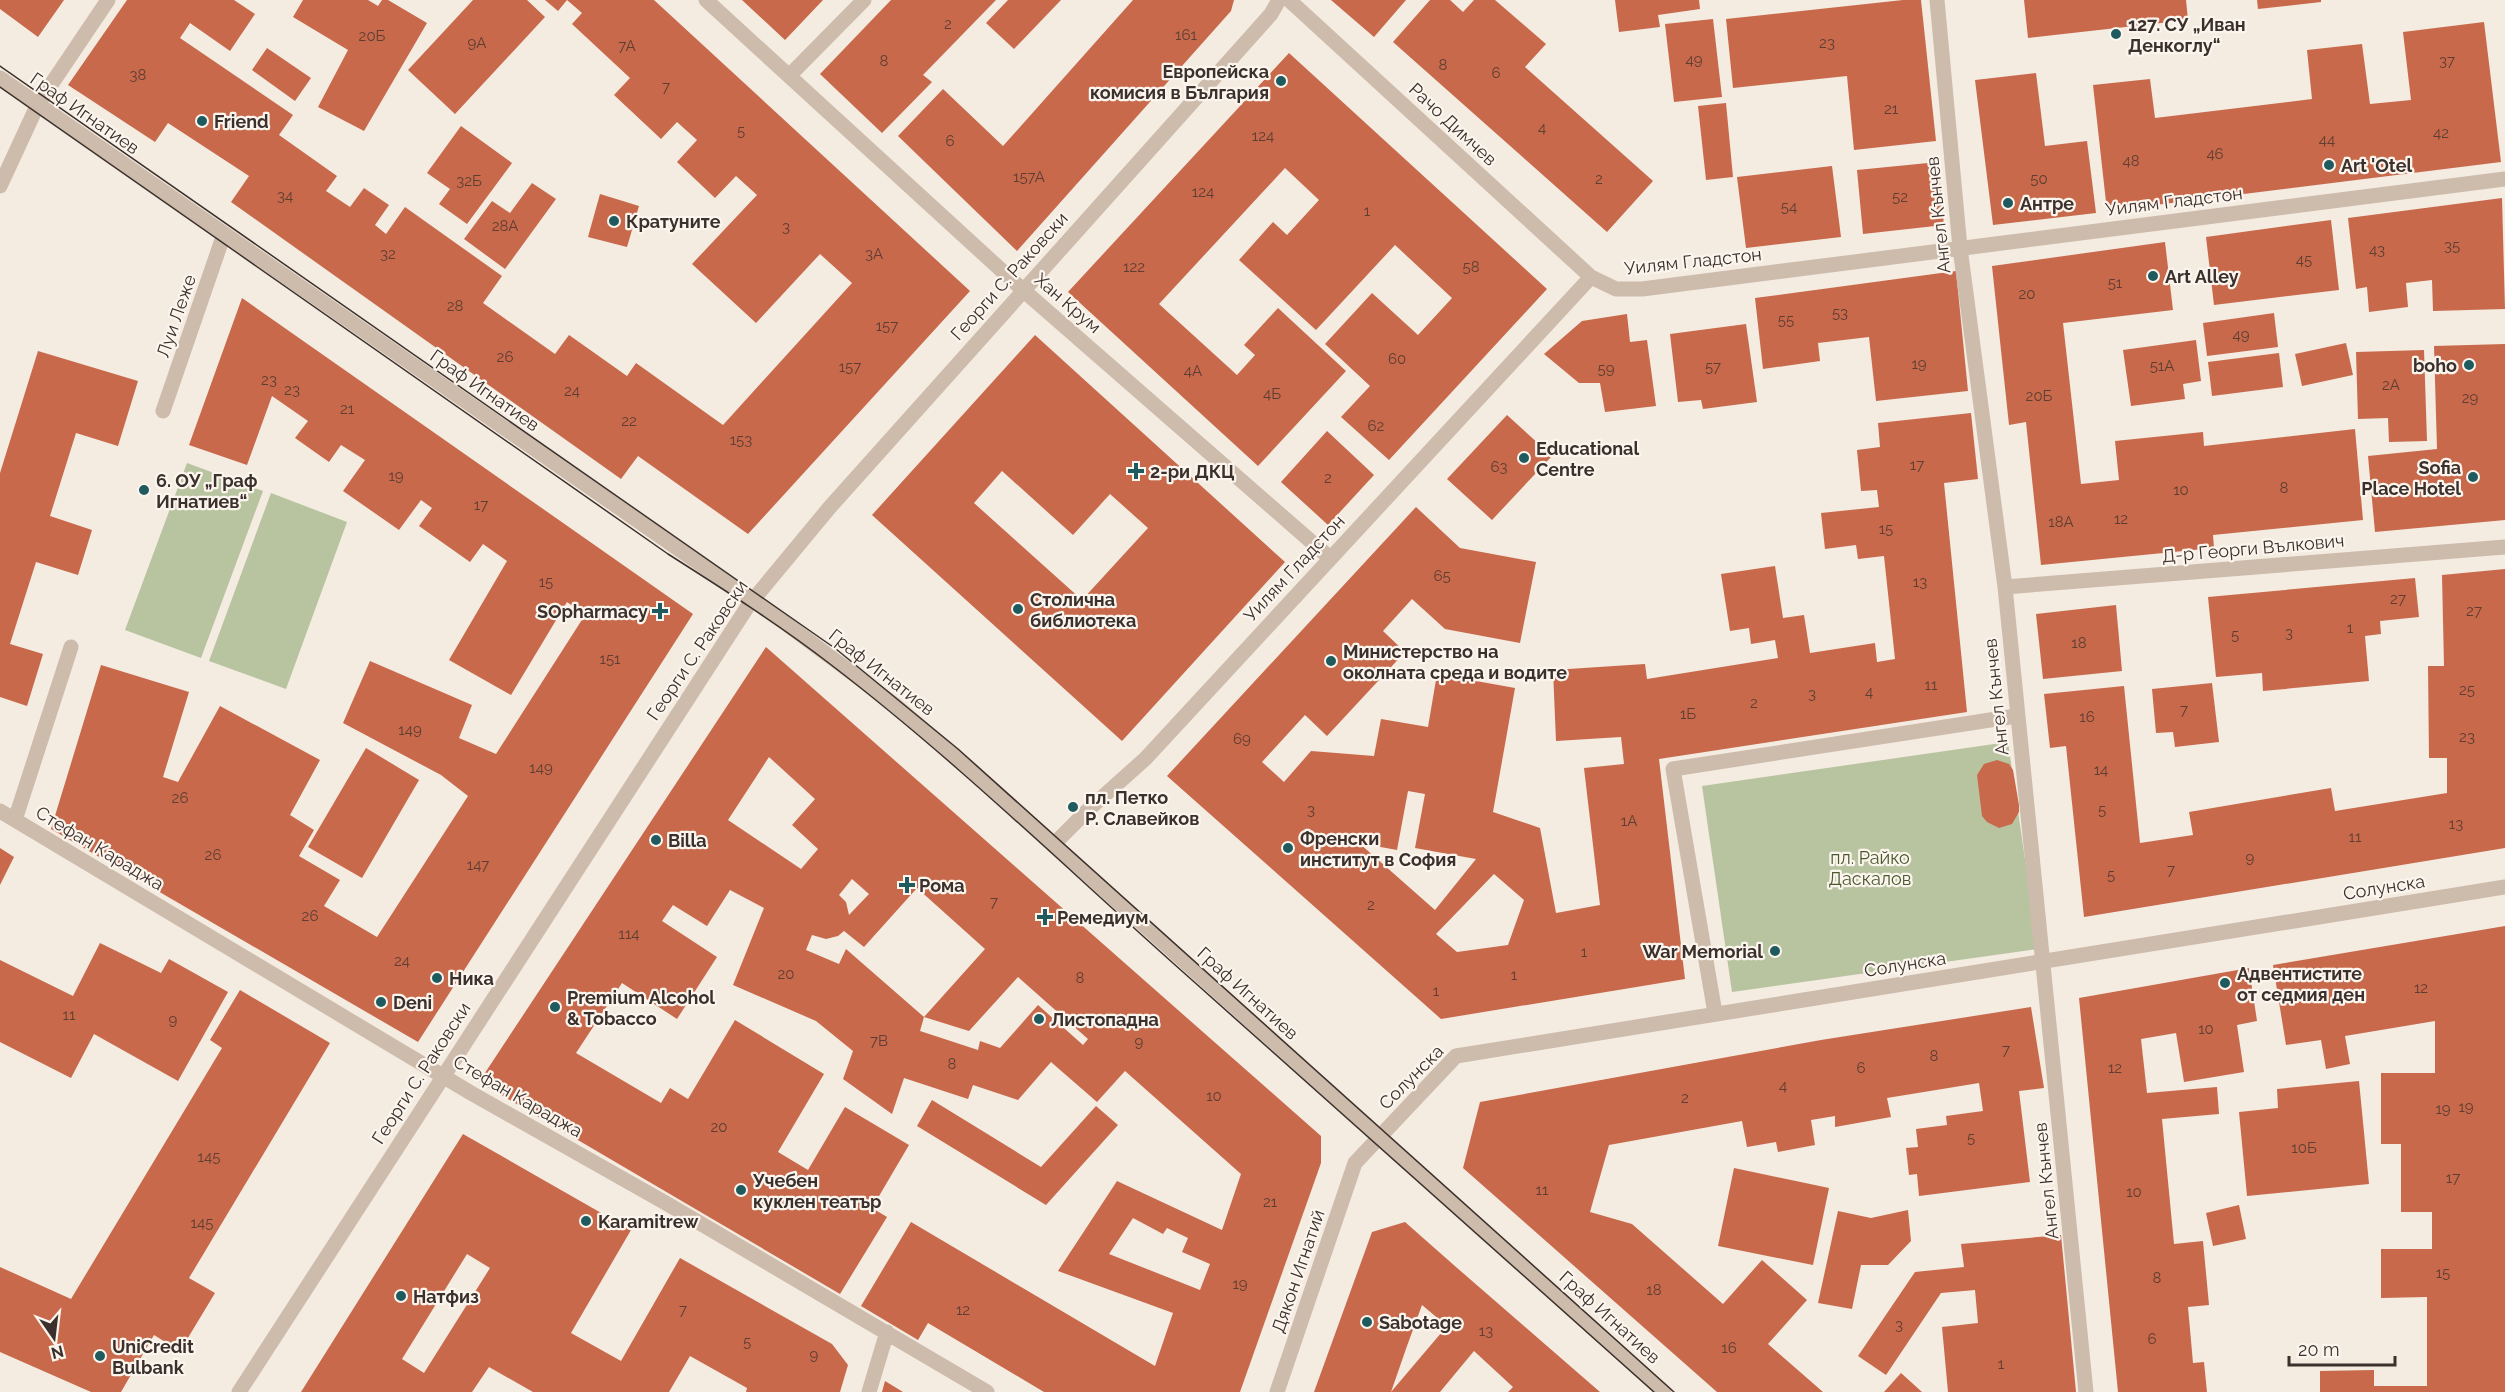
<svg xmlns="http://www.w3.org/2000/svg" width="2505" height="1392" viewBox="0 0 2505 1392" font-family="Raleway,sans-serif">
	<rect width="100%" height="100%" fill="#f4ebe1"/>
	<!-- green -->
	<path fill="#b8c4a0" d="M187,463L263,491L201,658L125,630Z
		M271,493L347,522L286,689L209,661Z
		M2008,742L2038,949L1732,992L1702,786Z"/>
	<!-- building -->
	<path fill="#c8694b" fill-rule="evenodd" d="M0,0H64L38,37L0,9Z
		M127,0H234L255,14L230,51L190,23L180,38L293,115L279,135L337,176L326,191L350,207L364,188L389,205L375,225L386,234L405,207L502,276L483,303L555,354L569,335L627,376L636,363L723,425L852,283L820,254L756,323L692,264L757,195L736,176L715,198L677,162L697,140L677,122L661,139L614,95L630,78L572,24L582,13L567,0L558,11L545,0H654L970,291L748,534L638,456L621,479L231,202L249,176L168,123L155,142L68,85Z
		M303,0H368L378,6L382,0H388L427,23L364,131L318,107L348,50L293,17Z
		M473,0H527L545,17L455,114L408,70Z
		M742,0H823L785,40Z
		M891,0H996L923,75L932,82L882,133L820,74Z
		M1008,0H1061L1014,49L986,23Z
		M1133,0H1234L1231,11L1017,251L898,136L943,89L1003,146Z
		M1331,0H1406L1374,37Z
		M1430,0H1450L1463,12L1474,0H1495L1546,44L1525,67L1653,181L1607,232L1393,42Z
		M1615,0H1699L1700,9L1658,15L1660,27L1619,32Z
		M1903,0H1921L1936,141L1854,150L1847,76L1733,88L1726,19Z
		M2024,0H2186L2188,20L2028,38Z
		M2257,0H2321V2L2258,9Z
		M1713,19L1722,97L1674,102L1665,24Z
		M2484,22L2501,162L2107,211L2093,85L2150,79L2155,118L2312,99L2307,50L2362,44L2370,104L2411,100L2403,32Z
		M267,48L311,78L295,101L252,70Z
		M1289,53L1547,289L1389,460L1341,417L1370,386L1325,344L1372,293L1418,335L1452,298L1395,245L1316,330L1239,260L1273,222L1287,235L1319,200L1285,168L1159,304L1237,375L1255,355L1244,345L1278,308L1346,371L1258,466L1068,292Z
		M2036,73L2045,146L2087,141L2096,213L1993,225L1975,80Z
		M1726,103L1733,177L1706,180L1698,106Z
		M461,126L512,163L467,224L439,204L450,189L427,173Z
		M1938,162L1944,225L1863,234L1857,170Z
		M1832,166L1841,237L1746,248L1737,177Z
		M532,183L556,199L505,269L464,239L492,201L510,213Z
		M600,194L639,206L627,247L588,237Z
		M2502,198L2505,309L2433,311L2432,280L2406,283L2408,307L2369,312L2367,287L2356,289L2348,218Z
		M2331,220L2339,290L2214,305L2206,237Z
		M2165,242L2173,310L2063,323L2081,484L2119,480L2115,441L2203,432L2204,446L2355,429L2363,520L2213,535L2214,548L2041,565L2026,422L2009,425L1992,266Z
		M1956,271L1968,391L1876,401L1869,337L1818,343L1820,361L1763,369L1755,298Z
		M242,298L693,614L418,1042L51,829L101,665L189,692L163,777L178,782L220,706L320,760L290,815L314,830L299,856L340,880L324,906L377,937L468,796L441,775L343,723L370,661L472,705L459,738L496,754L585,615L567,602L511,695L449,660L507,561L483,544L470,562L419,526L432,508L421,500L399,530L343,491L365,460L341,445L329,462L295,438L308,421L272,396L247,465L189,445Z
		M2274,313L2278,347L2207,356L2203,323Z
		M1627,314L1630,342L1647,340L1656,406L1605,412L1600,383H1579L1544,354L1582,321Z
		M1746,324L1757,402L1703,409L1701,400L1678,402L1670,334Z
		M1035,335L1285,562L1122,741L872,515ZM1002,471L1073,535L1110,494L1148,528L1082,600L974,503Z
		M2196,340L2201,381L2183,384L2185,399L2131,406L2123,350Z
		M2346,343L2353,375L2302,386L2295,354Z
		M2505,344V520L2375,532L2368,456L2437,449L2434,346Z
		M2424,350L2427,441L2389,442L2388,418L2358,419L2356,352Z
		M38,351L138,381L118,446L76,433L50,516L92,530L78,575L36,562L10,644L43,654L27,706L0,697V473Z
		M2279,353L2283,387L2212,396L2208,362Z
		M1971,413L1978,479L1944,483L1967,712L1659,759L1685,979L1441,1019L1167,776L1416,507L1460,548L1536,562L1520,643L1445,629L1412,599L1383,631L1405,652L1327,736L1305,715L1262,762L1284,782L1311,751L1374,756L1381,719L1428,727L1437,674L1515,688L1493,812L1540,828L1556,913L1600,905L1584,768L1624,764L1621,737L1556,741L1553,670L1645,664L1647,679L1778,658L1775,640L1751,644L1749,628L1730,631L1721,574L1775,566L1783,618L1804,615L1810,653L1875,643L1877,662L1895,659L1884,556L1858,559L1856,545L1825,549L1821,513L1879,507L1877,490L1861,491L1857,450L1880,447L1878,423ZM1408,791L1425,794L1415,848L1476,859L1435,910L1359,843L1397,850ZM1494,874L1524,900L1508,945L1457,952L1436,934Z
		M1507,415L1552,456L1492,520L1447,479Z
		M1327,431L1374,475L1328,525L1281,482Z
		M2505,569V848L2084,917L2066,746L2050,748L2044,694L2124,686L2140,843L2193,835L2189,812L2331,788L2335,811L2447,793V758H2429L2428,666H2444L2442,575Z
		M2415,578L2419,617L2380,621L2381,634L2365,636L2369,681L2263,691L2262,673L2216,677L2208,597Z
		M2116,605L2122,671L2043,679L2036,614Z
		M766,647L1321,1136V1163L1240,1392H1044L928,1323L918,1340L861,1306L911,1222L1155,1366L1173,1313L1058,1271L1117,1181L1222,1230L1241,1174L1125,1071L1097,1102L1051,1062L1018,1100L973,1085L968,1099L904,1078L892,1114L843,1079L853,1051L816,1021L733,985L764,908L730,890L707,926L673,905L662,921L717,957L677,1019L622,983L576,1053L661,1103L670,1088L688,1099L735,1020L824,1074L778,1152L808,1170L845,1107L909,1145L872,1208L887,1217L840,1294L479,1082ZM769,757L815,799L792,825L818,849L801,869L728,820ZM852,879L869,894L849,915L846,902L839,895ZM917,888L985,949L924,1017L969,1031L1018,977L1088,1039L1083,1045L1038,1005L1000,1048L980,1041L978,1050L920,1031L924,1017L846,949L839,964L806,950L812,935L826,939L838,936L844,931L864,947ZM1133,1218L1163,1234L1167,1228L1188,1238L1182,1252L1210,1264L1200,1290L1109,1254Z
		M2212,683L2219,742L2175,747L2173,732L2156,733L2152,689Z
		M366,748L419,780L362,878L308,847Z
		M1997,760L2009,764L2013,770L2019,805V812L2012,824L1999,828L1987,822L1982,816L1977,775L1984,764Z
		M0,848L14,857L0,885Z
		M2505,926V1392H2320V1371L2374,1370V1386H2427V1297L2381,1298V1249H2432V1212H2401V1144H2381V1073H2435V1021L2345,1036L2350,1064L2326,1069L2321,1040L2286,1045L2273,965Z
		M100,943L161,973L169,959L228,992L178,1081L94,1034L71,1078L0,1042V960L73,996Z
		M2249,968L2257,1021L2237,1025L2244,1072L2184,1082L2176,1033L2141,1039L2147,1093L2217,1087L2219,1114L2162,1119L2174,1244L2203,1241L2209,1305L2188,1307L2193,1363L2204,1362L2207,1392H2118L2079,998Z
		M240,990L330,1043L189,1278L215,1293L180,1351L154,1335L121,1392H91L0,1352V1267L71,1299L222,1048L210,1040Z
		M2031,1007L2044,1088L2019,1091L2030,1182L1919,1196L1917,1174L1909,1175L1906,1148L1918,1147L1916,1129L1947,1125L1946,1116L1983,1111L1979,1083L1887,1098L1891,1117L1835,1127V1116L1811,1120L1815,1145L1778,1152L1776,1142L1747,1147L1742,1121L1609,1145L1590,1212L1632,1224L1723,1304L1762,1260L1807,1300L1768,1344L1823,1392H1717L1463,1168L1480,1102L1821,1040Z
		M2359,1081L2369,1184L2247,1196L2239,1112L2278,1108L2277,1089Z
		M932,1100L1041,1167L1096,1106L1118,1125L1046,1205L917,1126Z
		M463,1134L631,1230L571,1333L621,1361L680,1258L832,1344L848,1365L840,1392H746L747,1388L690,1356L669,1392H533L489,1367L472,1392H301ZM467,1254L490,1268L424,1373L402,1359Z
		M1734,1168L1829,1188L1813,1265L1718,1246Z
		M2239,1205L2246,1239L2213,1246L2206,1213Z
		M1908,1210L1911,1241L1888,1265H1861L1852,1309L1818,1303L1838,1211L1871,1218Z
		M1405,1222L1456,1267L1600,1392H1508L1513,1387L1474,1351L1440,1392H1314L1372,1232ZM1422,1305L1447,1326L1391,1392L1407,1346Z
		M2061,1235L2076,1392H1948L1942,1327L1978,1323L1975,1290L1941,1293L1886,1375L1858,1356L1915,1272L1964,1267L1961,1244Z
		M1901,1373L1922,1392H1884Z
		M885,1381L903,1392H882Z"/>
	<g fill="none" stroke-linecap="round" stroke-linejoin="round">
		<!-- minor -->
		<path stroke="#cdbbac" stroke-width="15" d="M706,0L1023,290L1330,558
			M1289,0L1591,277L1616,289H1642L2505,179
			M1937,0L1960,248L2005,587L2086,1392
			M789,76L864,0
			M0,78L785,623L895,705L968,767L1664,1392
			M0,186L38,104L108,0
			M163,411L224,234
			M2005,587L2505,547
			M0,811L471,1093L664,1202L987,1392
			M15,820L71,647
			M1053,845L1088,810L1145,759L1591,277
			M1715,1013L1673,769L2016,716
			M239,1392L748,606L830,507L1255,32L1271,14L1279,0
			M869,1392L887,1332
			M1277,1392L1355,1163L1456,1056L2505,887"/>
		<!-- tram -->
		<path stroke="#3b302b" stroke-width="1.5" d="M0,66L836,649L958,749L1674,1392
			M0,87L668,554C723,589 778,624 830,664C957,761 1072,874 1192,980C1346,1118 1501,1254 1654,1392"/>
	</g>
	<!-- markers -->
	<g fill="#1f5a5e" stroke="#fbf5ee" stroke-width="2">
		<circle cx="2116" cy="34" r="6"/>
		<circle cx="1281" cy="81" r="6"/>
		<circle cx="202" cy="121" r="6"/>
		<circle cx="2329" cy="165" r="6"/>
		<circle cx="2008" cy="203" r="6"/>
		<circle cx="614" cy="221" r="6"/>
		<circle cx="2153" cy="276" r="6"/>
		<circle cx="2469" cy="365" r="6"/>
		<circle cx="1524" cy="458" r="6"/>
		<path d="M1133 462h6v6h6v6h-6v6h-6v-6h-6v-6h6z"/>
		<circle cx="2473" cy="477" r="6"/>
		<circle cx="144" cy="490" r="6"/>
		<circle cx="1018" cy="609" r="6"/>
		<path d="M657 602h6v6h6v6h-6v6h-6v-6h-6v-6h6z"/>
		<circle cx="1331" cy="661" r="6"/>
		<circle cx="1073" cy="807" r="6"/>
		<circle cx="656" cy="840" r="6"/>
		<circle cx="1288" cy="848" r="6"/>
		<path d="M904 876h6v6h6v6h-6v6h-6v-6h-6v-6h6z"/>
		<path d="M1042 908h6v6h6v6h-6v6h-6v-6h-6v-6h6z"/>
		<circle cx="1775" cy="951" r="6"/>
		<circle cx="437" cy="978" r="6"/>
		<circle cx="2225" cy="983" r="6"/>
		<circle cx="381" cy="1002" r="6"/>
		<circle cx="555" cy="1007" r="6"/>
		<circle cx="1039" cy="1019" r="6"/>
		<circle cx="741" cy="1190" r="6"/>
		<circle cx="586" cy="1221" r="6"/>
		<circle cx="401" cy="1296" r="6"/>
		<circle cx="1367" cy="1322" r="6"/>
		<circle cx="100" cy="1356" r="6"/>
	</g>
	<g text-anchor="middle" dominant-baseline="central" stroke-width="4.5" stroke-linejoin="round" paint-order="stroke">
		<!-- number labels -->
		<g font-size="15" fill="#5e3e33">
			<text x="948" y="24">2</text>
			<text x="1186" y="35">161</text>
			<text x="372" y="36">20Б</text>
			<text x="477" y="43">9А</text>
			<text x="1827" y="43">23</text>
			<text x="627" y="46">7А</text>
			<text x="1694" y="60">49</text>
			<text x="884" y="61">8</text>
			<text x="2447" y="61">37</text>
			<text x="1443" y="65">8</text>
			<text x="1496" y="73">6</text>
			<text x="138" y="75">38</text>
			<text x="666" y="87">7</text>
			<text x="1891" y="109">21</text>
			<text x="1542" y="128">4</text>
			<text x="741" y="131">5</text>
			<text x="2441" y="133">42</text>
			<text x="1263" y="136">124</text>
			<text x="2327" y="140">44</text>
			<text x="950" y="141">6</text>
			<text x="2215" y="154">46</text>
			<text x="2131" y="161">48</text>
			<text x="1029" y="177">157А</text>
			<text x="1599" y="179">2</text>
			<text x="2039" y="179">50</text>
			<text x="469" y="181">32Б</text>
			<text x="1203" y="192">124</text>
			<text x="285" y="196">34</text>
			<text x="1900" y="197">52</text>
			<text x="1789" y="207">54</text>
			<text x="1367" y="211">1</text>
			<text x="505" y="226">28А</text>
			<text x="786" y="227">3</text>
			<text x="2452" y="246">35</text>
			<text x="2377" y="250">43</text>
			<text x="388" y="254">32</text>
			<text x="874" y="254">3А</text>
			<text x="2304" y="260">45</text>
			<text x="1134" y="267">122</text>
			<text x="1471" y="267">58</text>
			<text x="2115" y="283">51</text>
			<text x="2027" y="294">20</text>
			<text x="455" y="306">28</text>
			<text x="1840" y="313">53</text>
			<text x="1786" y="320">55</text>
			<text x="887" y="326">157</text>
			<text x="2241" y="335">49</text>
			<text x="505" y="357">26</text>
			<text x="1397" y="359">60</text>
			<text x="1919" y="364">19</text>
			<text x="2162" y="366">51А</text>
			<text x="850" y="367">157</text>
			<text x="1713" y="367">57</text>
			<text x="1606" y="369">59</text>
			<text x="1193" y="371">4А</text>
			<text x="269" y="380">23</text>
			<text x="2391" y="385">2А</text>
			<text x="292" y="390">23</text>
			<text x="572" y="391">24</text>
			<text x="1272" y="394">4Б</text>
			<text x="2039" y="396">20Б</text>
			<text x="2470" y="398">29</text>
			<text x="347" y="409">21</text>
			<text x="629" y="421">22</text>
			<text x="1376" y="426">62</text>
			<text x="741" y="440">153</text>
			<text x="1917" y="465">17</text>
			<text x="1499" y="467">63</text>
			<text x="396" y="476">19</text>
			<text x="1328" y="478">2</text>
			<text x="2284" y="488">8</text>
			<text x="2181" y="490">10</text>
			<text x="481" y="505">17</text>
			<text x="2121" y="519">12</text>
			<text x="2061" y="522">18А</text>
			<text x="1886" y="529">15</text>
			<text x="1442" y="576">65</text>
			<text x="546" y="582">15</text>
			<text x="1920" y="582">13</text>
			<text x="2398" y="599">27</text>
			<text x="2474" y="611">27</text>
			<text x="2350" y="628">1</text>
			<text x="2289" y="633">3</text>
			<text x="2235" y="635">5</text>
			<text x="2079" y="643">18</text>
			<text x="610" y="659">151</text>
			<text x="1931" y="685">11</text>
			<text x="2467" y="690">25</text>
			<text x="1869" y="692">4</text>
			<text x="1812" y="694">3</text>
			<text x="1754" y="703">2</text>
			<text x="2184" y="710">7</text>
			<text x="1688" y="714">1Б</text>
			<text x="2087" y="717">16</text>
			<text x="410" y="730">149</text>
			<text x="2467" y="737">23</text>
			<text x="1242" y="739">69</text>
			<text x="541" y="768">149</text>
			<text x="2101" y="770">14</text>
			<text x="180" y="798">26</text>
			<text x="1311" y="810">3</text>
			<text x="2102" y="810">5</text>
			<text x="1629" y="821">1А</text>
			<text x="2456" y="824">13</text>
			<text x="2355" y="837">11</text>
			<text x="213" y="855">26</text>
			<text x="2250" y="858">9</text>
			<text x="478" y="865">147</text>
			<text x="2171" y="870">7</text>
			<text x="2111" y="875">5</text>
			<text x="994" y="902">7</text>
			<text x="1371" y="905">2</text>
			<text x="310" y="916">26</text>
			<text x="629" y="934">114</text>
			<text x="1584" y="952">1</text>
			<text x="402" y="961">24</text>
			<text x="786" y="974">20</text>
			<text x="1514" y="975">1</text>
			<text x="1080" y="978">8</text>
			<text x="2421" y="988">12</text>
			<text x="1436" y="991">1</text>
			<text x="69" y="1015">11</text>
			<text x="173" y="1020">9</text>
			<text x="2206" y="1029">10</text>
			<text x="879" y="1041">7В</text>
			<text x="1139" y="1042">9</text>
			<text x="2006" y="1050">7</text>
			<text x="1934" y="1056">8</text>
			<text x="952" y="1064">8</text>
			<text x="1861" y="1068">6</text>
			<text x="2115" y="1068">12</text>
			<text x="1783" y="1086">4</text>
			<text x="1214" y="1096">10</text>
			<text x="1685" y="1098">2</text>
			<text x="2466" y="1107">19</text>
			<text x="2443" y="1109">19</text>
			<text x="719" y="1127">20</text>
			<text x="1971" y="1138">5</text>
			<text x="2304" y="1148">10Б</text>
			<text x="209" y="1157">145</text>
			<text x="2453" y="1178">17</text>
			<text x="1542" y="1190">11</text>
			<text x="2134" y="1192">10</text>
			<text x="1270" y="1202">21</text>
			<text x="202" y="1223">145</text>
			<text x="2443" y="1273">15</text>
			<text x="2157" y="1278">8</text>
			<text x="1240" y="1284">19</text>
			<text x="1654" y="1290">18</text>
			<text x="683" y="1310">7</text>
			<text x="963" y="1310">12</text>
			<text x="1899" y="1325">3</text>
			<text x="1486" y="1331">13</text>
			<text x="2152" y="1339">6</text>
			<text x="747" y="1342">5</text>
			<text x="1729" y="1348">16</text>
			<text x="814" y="1355">9</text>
			<text x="2001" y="1364">1</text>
		</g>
		<!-- poi labels -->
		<g font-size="18" font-weight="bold" fill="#3b302b" stroke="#fbf5ee" text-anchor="start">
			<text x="2128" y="24">127. СУ „Иван<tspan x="2128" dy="21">Денкоглу“</tspan></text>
			<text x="1269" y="71" text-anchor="end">Европейска<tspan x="1269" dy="21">комисия в България</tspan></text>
			<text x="214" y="121">Friend</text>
			<text x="2341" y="165">Art 'Otel</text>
			<text x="2020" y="203">Антре</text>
			<text x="626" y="221">Кратуните</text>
			<text x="2165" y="276">Art Alley</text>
			<text x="2457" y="365" text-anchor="end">boho</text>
			<text x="1536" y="448">Educational<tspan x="1536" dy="21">Centre</tspan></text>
			<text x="2461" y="467" text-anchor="end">Sofia<tspan x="2461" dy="21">Place Hotel</tspan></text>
			<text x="1150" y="471">2-ри ДКЦ</text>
			<text x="156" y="480">6. ОУ „Граф<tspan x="156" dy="21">Игнатиев“</tspan></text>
			<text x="1030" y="599">Столична<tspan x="1030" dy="21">библиотека</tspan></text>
			<text x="648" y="611" text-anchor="end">SOpharmacy</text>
			<text x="1343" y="651">Министерство на<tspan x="1343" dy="21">околната среда и водите</tspan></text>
			<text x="1085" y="797">пл. Петко<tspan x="1085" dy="21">Р. Славейков</tspan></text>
			<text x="1300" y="838">Френски<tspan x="1300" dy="21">институт в София</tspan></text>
			<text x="668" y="840">Billa</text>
			<text x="919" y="885">Рома</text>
			<text x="1057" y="917">Ремедиум</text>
			<text x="1763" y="951" text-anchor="end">War Memorial</text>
			<text x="2237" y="973">Адвентистите<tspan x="2237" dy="21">от седмия ден</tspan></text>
			<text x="449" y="978">Ника</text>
			<text x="567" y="997">Premium Alcohol<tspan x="567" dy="21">&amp; Tobacco</tspan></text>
			<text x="393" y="1002">Deni</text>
			<text x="1051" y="1019">Листопадна</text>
			<text x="753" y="1180">Учебен<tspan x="753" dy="21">куклен театър</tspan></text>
			<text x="598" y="1221">Karamitrew</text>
			<text x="413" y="1296">Натфиз</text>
			<text x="1379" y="1322">Sabotage</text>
			<text x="112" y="1346">UniCredit<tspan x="112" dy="21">Bulbank</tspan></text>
		</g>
		<!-- street labels -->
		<g font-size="18" fill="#3b302b" stroke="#fbf5ee">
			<text transform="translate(85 113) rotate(35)">Граф Игнатиев</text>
			<text transform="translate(1453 124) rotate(43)">Рачо Димчев</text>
			<text transform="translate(2174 201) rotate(-7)">Уилям Гладстон</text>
			<text transform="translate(1938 215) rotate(-96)">Ангел Кънчев</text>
			<text transform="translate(1693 261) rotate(-6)">Уилям Гладстон</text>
			<text transform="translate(1009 276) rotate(-48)">Георги С. Раковски</text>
			<text transform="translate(1068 303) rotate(41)">Хан Крум</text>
			<text transform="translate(176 316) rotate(-71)">Луи Леже</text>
			<text transform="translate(485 390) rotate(35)">Граф Игнатиев</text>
			<text transform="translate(2253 548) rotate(-5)">Д-р Георги Вълкович</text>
			<text transform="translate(1294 568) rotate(-47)">Уилям Гладстон</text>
			<text transform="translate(697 650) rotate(-56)">Георги С. Раковски</text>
			<text transform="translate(882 672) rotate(38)">Граф Игнатиев</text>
			<text transform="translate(1996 697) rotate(-96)">Ангел Кънчев</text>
			<text transform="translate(100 848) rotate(31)">Стефан Караджа</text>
			<text transform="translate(2384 887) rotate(-9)">Солунска</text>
			<text transform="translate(1905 964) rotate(-9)">Солунска</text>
			<text transform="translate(1248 993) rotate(42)">Граф Игнатиев</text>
			<text transform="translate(421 1073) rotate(-57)">Георги С. Раковски</text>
			<text transform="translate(1411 1077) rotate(-45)">Солунска</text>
			<text transform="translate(518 1096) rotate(30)">Стефан Караджа</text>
			<text transform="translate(2046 1181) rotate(-96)">Ангел Кънчев</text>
			<text transform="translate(1298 1271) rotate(-71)">Дякон Игнатий</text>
			<text transform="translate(1610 1317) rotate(42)">Граф Игнатиев</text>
		</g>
		<!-- park labels -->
		<g font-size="18" fill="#4a5a2e" stroke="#fbf5ee">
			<text x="1870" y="857">пл. Райко<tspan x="1870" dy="21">Даскалов</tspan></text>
		</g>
	</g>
	<!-- north arrow -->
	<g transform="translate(54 1338) rotate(166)" stroke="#fbf5ee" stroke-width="4.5" paint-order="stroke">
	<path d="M0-4.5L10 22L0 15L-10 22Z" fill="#3b302b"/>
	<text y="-9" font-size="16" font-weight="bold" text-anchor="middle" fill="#3b302b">N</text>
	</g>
	<!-- scale -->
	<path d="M2289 1356v9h106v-9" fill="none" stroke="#3b302b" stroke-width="3"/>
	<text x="2298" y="1356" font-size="18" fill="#3b302b" stroke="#fbf5ee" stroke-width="4.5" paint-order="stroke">20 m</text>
</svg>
